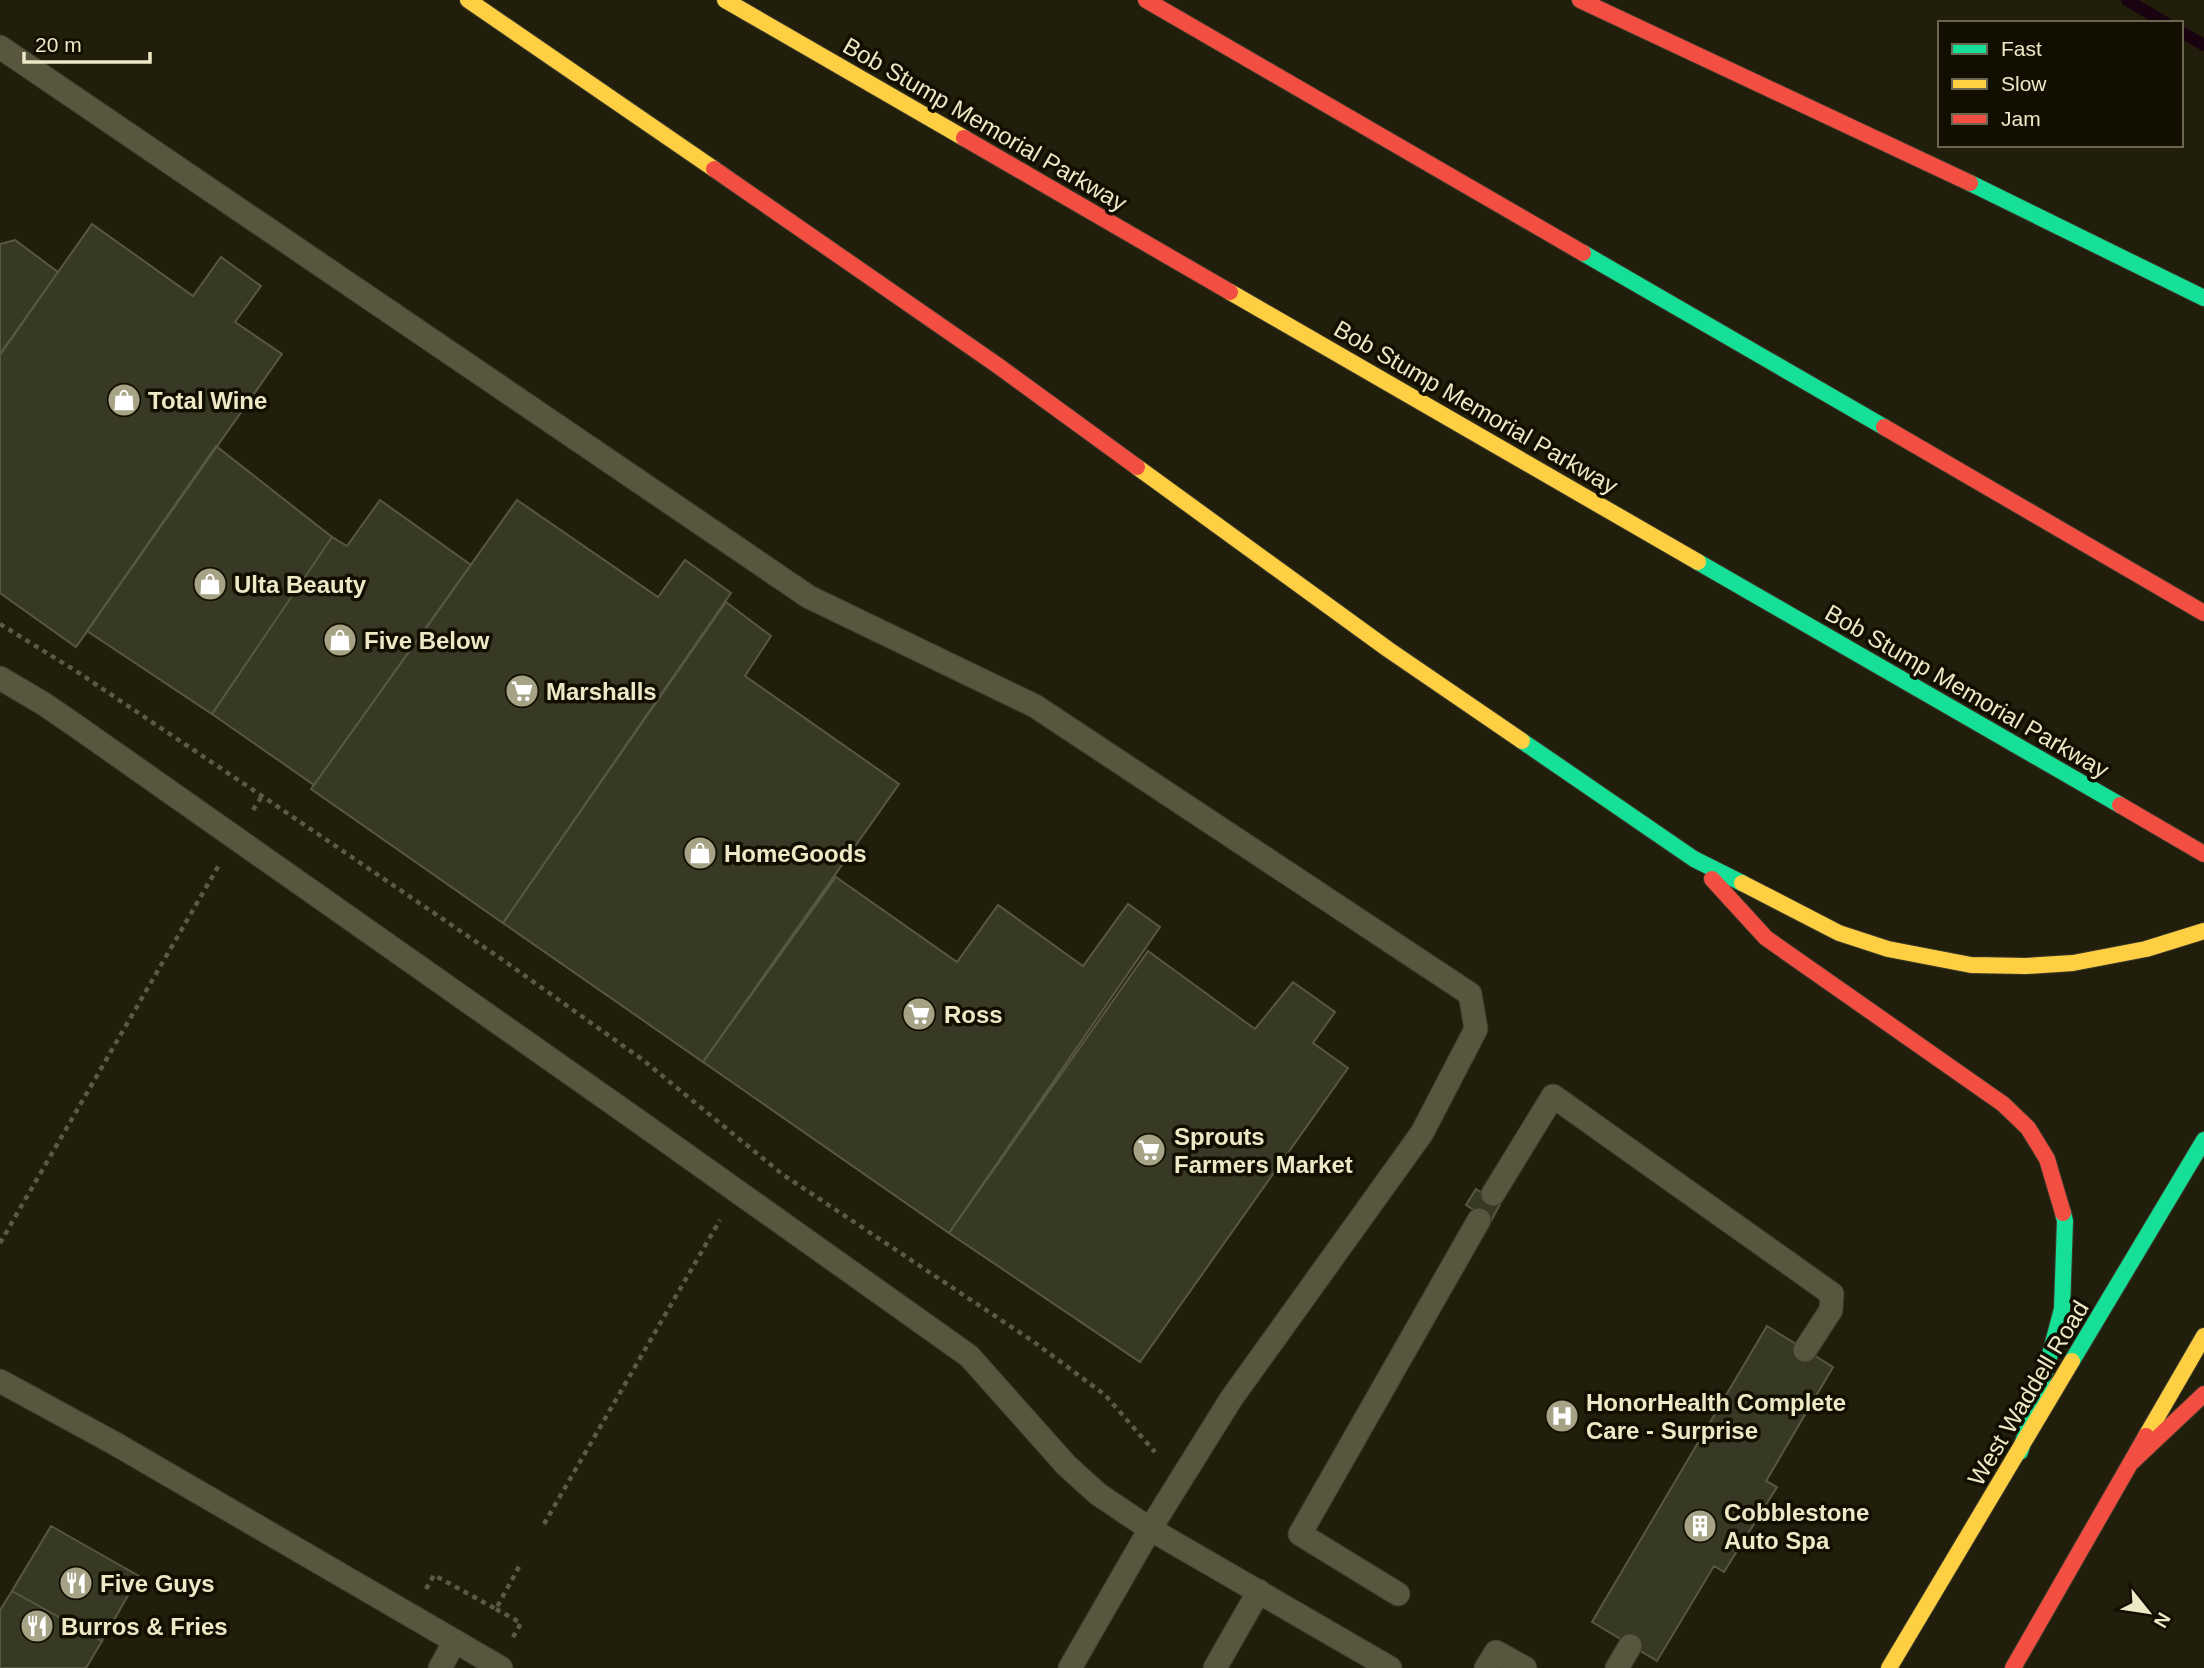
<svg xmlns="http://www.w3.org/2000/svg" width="2204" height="1668" viewBox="0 0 2204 1668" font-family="Arial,sans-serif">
	<rect width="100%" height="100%" fill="#211e0b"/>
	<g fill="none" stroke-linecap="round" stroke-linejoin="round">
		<!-- stream -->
		<path stroke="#1a0310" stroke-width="12" d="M2127,0L2166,23
			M2181,32L2204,45"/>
	</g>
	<!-- building -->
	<path fill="#383925" stroke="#565843" stroke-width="2" d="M92,224L193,296L221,257L261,286L235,322L282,354L76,647L0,593V354Z
		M15,240L58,272L0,355V244Z
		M216,446L332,537L212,714L87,631Z
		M380,500L471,565L314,785L212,714L332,537L347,546Z
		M517,500L658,597L685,560L731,593L503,923L311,789Z
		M726,602L771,636L745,676L899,784L703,1062L503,923Z
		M836,877L957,962L998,905L1083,966L1128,904L1160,927L949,1233L703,1062Z
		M1148,951L1255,1029L1293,982L1335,1012L1313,1043L1348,1068L1140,1362L949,1233Z
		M1476,1189L1500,1204L1491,1221L1466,1205Z
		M1767,1326L1833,1367L1766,1481L1777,1487L1724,1572L1714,1566L1657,1661L1592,1622Z
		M51,1526L139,1576L102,1641L12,1591Z
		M12,1591L102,1641L86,1668H0V1610Z"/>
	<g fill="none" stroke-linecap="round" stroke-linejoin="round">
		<defs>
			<path id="lane" d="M0,47L809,597L1035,706L1470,994L1476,1029L1422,1133L1231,1399L1150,1529L1070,1668
				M0,678L44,704L79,728L641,1123L969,1356L1066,1465L1098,1494L1150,1529L1390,1668
				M1493,1194L1553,1096L1832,1294L1831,1310L1805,1350
				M0,1381L114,1443L501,1668
				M1398,1594L1300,1534L1479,1220
				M440,1668L455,1641
				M1215,1668L1259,1591
				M1486,1668L1496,1652L1525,1668
				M1617,1668L1630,1646"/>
			<path id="fast" d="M1970,183L2204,298
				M1583,253L1884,427
				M1698,562L2120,805
				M1522,741L1694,859L1742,883
				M2072,1361L2204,1140
				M2020,1452L2046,1369L2062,1309L2065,1221L2063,1213"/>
			<path id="slow" d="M468,0L714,169
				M725,0L964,138
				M1230,292L1698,562
				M1137,467L1389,650L1522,741
				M1742,883L1839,933L1888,949L1971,965L2026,966L2073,963L2146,949L2204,931
				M2146,1436L2204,1336
				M1889,1668L2072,1361"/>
			<path id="jam" d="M1146,0L1583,253
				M1580,0L1970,183
				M964,138L1230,292
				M714,169L997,365L1137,467
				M1884,427L2204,613
				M2120,805L2204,854
				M1712,879L1766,938L2003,1104L2028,1128L2047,1159L2063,1213
				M2132,1462L2204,1394
				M2013,1668L2146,1436"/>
		</defs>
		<!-- lane casing -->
		<use href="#lane" stroke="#3c3a2a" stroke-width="25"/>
		<!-- fast casing -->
		<use href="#fast" stroke="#3c3a2a" stroke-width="18"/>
		<!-- slow casing -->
		<use href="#slow" stroke="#3c3a2a" stroke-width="18"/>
		<!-- jam casing -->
		<use href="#jam" stroke="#3c3a2a" stroke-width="18"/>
		<!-- path -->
		<path stroke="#5c5a47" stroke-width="4.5" stroke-dasharray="5 5" stroke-linecap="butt" d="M0,624L76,671L262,796L500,958L643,1060L782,1174L1034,1342L1105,1395L1155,1452
			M253,810L262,796
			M0,1243L219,865
			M544,1524L720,1220
			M426,1589L434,1575L496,1609L521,1563
			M496,1609L521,1623L512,1639"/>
		<!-- lane -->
		<use href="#lane" stroke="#59563f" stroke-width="23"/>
		<!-- fast -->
		<use href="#fast" stroke="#16e098" stroke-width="16"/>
		<!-- slow -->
		<use href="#slow" stroke="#ffcf43" stroke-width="16"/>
		<!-- jam -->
		<use href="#jam" stroke="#f24e42" stroke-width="16"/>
	</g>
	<!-- icons -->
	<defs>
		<symbol id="shop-disc" viewBox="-11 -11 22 22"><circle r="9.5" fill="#a6a285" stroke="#120e00"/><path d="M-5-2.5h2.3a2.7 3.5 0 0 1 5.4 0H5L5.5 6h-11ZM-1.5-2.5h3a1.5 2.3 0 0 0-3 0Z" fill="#fff"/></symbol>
		<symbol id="supermarket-disc" viewBox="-11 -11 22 22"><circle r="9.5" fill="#a6a285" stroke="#120e00"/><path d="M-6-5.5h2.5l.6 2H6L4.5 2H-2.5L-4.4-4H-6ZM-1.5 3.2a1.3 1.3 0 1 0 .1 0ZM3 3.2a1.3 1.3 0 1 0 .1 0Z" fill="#fff"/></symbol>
		<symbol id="hospital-disc" viewBox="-11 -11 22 22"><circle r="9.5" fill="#a6a285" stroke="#120e00"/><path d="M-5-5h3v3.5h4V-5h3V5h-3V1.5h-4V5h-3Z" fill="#fff"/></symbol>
		<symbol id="building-disc" viewBox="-11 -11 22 22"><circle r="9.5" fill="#a6a285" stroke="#120e00"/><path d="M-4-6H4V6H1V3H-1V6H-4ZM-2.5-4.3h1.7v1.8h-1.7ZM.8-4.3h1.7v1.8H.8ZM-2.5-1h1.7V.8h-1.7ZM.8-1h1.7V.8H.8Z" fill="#fff"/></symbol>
		<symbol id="restaurant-disc" viewBox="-11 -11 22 22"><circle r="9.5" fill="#a6a285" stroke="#120e00"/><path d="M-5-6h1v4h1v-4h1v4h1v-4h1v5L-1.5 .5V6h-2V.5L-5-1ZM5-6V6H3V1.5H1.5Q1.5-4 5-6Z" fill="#fff"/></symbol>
	</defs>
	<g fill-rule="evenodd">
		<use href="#shop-disc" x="105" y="381" width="38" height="38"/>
		<use href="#shop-disc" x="191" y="565" width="38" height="38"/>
		<use href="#shop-disc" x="321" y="621" width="38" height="38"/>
		<use href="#supermarket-disc" x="503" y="672" width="38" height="38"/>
		<use href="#shop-disc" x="681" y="834" width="38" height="38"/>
		<use href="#supermarket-disc" x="900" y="995" width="38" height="38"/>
		<use href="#supermarket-disc" x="1130" y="1131" width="38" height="38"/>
		<use href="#hospital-disc" x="1543" y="1397" width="38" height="38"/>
		<use href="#building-disc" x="1681" y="1507" width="38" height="38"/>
		<use href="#restaurant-disc" x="57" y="1564" width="38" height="38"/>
		<use href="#restaurant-disc" x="18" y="1607" width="38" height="38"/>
	</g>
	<g text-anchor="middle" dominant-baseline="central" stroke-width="7" stroke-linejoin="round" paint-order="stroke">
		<!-- street labels -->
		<g font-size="24" fill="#ede9c7" stroke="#120e00">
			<text transform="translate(985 124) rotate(30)">Bob Stump Memorial Parkway</text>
			<text transform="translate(1476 407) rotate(30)">Bob Stump Memorial Parkway</text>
			<text transform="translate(1967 691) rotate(30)">Bob Stump Memorial Parkway</text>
			<text transform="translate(2028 1393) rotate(-59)">West Waddell Road</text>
		</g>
		<!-- poi labels -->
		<g font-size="24" font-weight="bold" fill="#ede9c7" stroke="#120e00" text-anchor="start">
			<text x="148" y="400">Total Wine</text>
			<text x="234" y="584">Ulta Beauty</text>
			<text x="364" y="640">Five Below</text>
			<text x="546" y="691">Marshalls</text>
			<text x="724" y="853">HomeGoods</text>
			<text x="944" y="1014">Ross</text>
			<text x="1174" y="1136">Sprouts<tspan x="1174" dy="28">Farmers Market</tspan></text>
			<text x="1586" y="1402">HonorHealth Complete<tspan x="1586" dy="28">Care - Surprise</tspan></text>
			<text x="1724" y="1512">Cobblestone<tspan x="1724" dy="28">Auto Spa</tspan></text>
			<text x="100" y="1583">Five Guys</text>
			<text x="61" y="1626">Burros &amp; Fries</text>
		</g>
	</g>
	<!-- legend -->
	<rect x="1938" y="21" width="245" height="126" fill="#120e00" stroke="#6a6650" stroke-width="2"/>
	<rect x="1952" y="44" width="35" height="10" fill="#16e098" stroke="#6a6650" stroke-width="2"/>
	<text x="2001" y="56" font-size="21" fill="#ede9c7">Fast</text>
	<rect x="1952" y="79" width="35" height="10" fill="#ffcf43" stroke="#6a6650" stroke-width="2"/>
	<text x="2001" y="91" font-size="21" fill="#ede9c7">Slow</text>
	<rect x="1952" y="114" width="35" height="10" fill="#f24e42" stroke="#6a6650" stroke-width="2"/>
	<text x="2001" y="126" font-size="21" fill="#ede9c7">Jam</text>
	<!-- north arrow -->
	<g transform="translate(2148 1612) rotate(120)" stroke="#120e00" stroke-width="5" paint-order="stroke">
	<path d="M0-5L12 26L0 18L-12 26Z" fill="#ede9c7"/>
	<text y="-10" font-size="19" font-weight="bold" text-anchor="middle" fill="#ede9c7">N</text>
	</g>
	<!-- scale -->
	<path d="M24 52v10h126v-10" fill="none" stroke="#ede9c7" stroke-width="3.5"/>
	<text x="35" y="52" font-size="21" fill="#ede9c7" stroke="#120e00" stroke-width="5" paint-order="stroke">20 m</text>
</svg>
